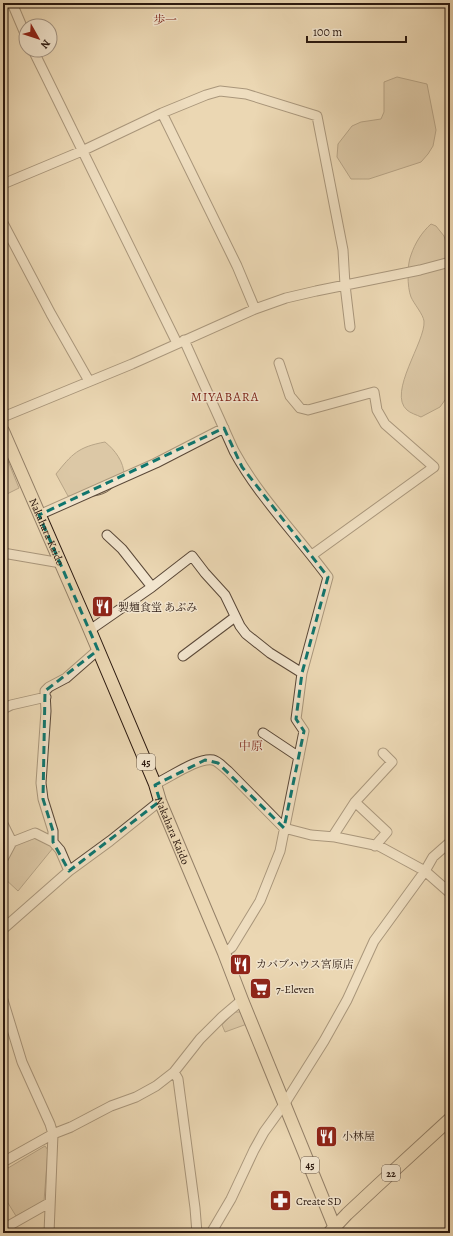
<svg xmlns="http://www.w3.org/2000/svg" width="453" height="1236" viewBox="0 0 453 1236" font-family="Alegreya,'Noto Serif JP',serif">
	<rect width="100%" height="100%" fill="#ebd7b3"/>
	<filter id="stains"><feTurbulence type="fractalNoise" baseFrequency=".005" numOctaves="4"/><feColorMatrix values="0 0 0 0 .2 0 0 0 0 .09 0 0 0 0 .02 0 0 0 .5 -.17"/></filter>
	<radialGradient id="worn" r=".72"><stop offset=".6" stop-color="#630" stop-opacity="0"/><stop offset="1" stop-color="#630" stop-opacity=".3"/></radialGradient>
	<!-- green -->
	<path fill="#cab797" stroke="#7a6853" d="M397,77L427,84L436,130L433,146L428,154L421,162L369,179H351L337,157L338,144L352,126L361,122L381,119L384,112V82Z
		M431,224L436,226L444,236L450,256V276L448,285L450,321V393L440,407L421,417C417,415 410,413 407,410C387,393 426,341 424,321C423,314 414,304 411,297C407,287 407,264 411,255C415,243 422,232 431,224Z
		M105,442C115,450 124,462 124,475C120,480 116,485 111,489C99,499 83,496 68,496L56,474C72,454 78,447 105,442Z
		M8,461L19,488L3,496V464Z
		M35,835L53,845V848L18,891L3,877V863L14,846Z
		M235,1012H240L243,1014L247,1024L225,1032L222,1025Z
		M45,1146L48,1150L44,1201L16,1216L3,1195V1171Z"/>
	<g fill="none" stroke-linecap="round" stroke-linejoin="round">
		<!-- stream -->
		<path stroke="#766450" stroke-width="2" d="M3,693L8,703"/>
		<defs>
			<path id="minor" d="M12,3L26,36
				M33,50L177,343
				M162,113L237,266L255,309
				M3,184L82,151L162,113L206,95L220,91L246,94L317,116L343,250L345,285L350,327
				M3,223L51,314L89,381
				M184,340L234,451C259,497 297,535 328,577L302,673L296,719L304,731L280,851L260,901L232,947L224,953
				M279,363L290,396L300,408L308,410L374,392L377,410L385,424L434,467L312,555
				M3,417L132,364L255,309L286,298L316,291L420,270L450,262
				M39,515L156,463L224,428
				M107,535L122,549L152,587
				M3,553L61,563
				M90,630L152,587L192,556L205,573L225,595L240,626L246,634L270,653L302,673
				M183,656L235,617
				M3,709L11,705L46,697
				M263,733L299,757
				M155,784C169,778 198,757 213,760C218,761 223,767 228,771L284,828L311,835L335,837L379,846L425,871L450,893
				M355,802L387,832L375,846
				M3,824L12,842
				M333,836L355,802L392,762L383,753
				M3,859L12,842L35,833L53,842
				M69,871L60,850L53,842V831L43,799L41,783L46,711L45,691L49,687L66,678L98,650
				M3,929L69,871L110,841L160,801
				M3,1000L22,1062L50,1124L53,1134L49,1233
				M174,1072L178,1079L195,1208L197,1233
				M3,1162L53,1134L71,1127L111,1106L136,1097L156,1086L174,1072L200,1039L222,1017L242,1000
				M3,1229L49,1203
				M211,1233L231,1199L254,1150L264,1132L285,1103L324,1041L347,1000L374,941L425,871L433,857L450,842"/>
			<g id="major">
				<path id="s1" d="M3,431L86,621L155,784L160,801L224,953L242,1000L337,1233"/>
				<path d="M330,1232L347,1214L377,1186L450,1119"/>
			</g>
		</defs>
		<!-- minor casing -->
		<use href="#minor" stroke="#5a4838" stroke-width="11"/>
		<!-- major casing -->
		<use href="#major" stroke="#2a180f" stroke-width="14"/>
		<!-- minor -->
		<use href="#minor" stroke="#f2e5ce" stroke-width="9"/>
		<!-- major -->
		<use href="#major" stroke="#ebd7b3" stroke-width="12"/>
	</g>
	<!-- marked area -->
	<path d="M0 0H453V1236H0ZM224,428L242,467L328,577L302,673L296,719L304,731L284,828L218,763L205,760L155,785L160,801L69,871L53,842V831L43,799L45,691L98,650L39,515Z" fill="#ebd7b3" fill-opacity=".55" fill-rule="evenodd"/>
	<path fill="none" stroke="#0f766e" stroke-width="3" stroke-dasharray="8 5" stroke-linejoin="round" d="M224,428L242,467L328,577L302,673L296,719L304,731L284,828L218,763L205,760L155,785L160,801L69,871L53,842V831L43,799L45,691L98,650L39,515Z"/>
	<!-- icons -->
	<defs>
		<symbol id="restaurant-square" viewBox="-11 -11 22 22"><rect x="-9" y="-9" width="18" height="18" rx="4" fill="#8f2418" stroke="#f2e5ce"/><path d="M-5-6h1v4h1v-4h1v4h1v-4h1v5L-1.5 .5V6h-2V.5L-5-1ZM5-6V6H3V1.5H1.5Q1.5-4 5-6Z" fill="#fff"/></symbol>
		<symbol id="supermarket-square" viewBox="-11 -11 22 22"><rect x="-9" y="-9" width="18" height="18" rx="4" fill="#8f2418" stroke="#f2e5ce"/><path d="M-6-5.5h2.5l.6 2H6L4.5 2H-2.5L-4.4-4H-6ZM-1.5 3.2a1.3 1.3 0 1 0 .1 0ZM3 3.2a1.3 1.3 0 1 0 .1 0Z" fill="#fff"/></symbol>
		<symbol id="pharmacy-square" viewBox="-11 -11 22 22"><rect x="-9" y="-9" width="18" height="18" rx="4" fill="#8f2418" stroke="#f2e5ce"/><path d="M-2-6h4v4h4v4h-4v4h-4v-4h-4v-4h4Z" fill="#fff"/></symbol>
	</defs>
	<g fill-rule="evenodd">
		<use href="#restaurant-square" x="90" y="594" width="25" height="25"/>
		<use href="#restaurant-square" x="228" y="952" width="25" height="25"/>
		<use href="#supermarket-square" x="248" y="976" width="25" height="25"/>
		<use href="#restaurant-square" x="314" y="1124" width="25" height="25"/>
		<use href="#pharmacy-square" x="268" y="1188" width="25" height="25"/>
	</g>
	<g text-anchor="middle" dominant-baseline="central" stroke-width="3" stroke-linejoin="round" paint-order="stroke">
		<!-- shield labels -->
		<g fill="#f2e5ce" stroke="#665648" stroke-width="1">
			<rect x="137" y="754" width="18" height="16" rx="3"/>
			<rect x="301" y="1157" width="18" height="16" rx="3"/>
			<rect x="382" y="1165" width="18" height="16" rx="3"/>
		</g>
		<g font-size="10" font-weight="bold" fill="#2a180f">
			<text x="146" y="762">45</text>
			<text x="310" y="1165">45</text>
			<text x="391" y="1173">22</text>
		</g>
		<!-- street labels -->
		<g font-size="11" fill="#2a180f" stroke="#f2e5ce">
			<text stroke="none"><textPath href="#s1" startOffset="110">Nakahara Kaido</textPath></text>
			<text stroke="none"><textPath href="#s1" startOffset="434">Nakahara Kaido</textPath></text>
		</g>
		<!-- poi labels -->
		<g font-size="11" fill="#2a180f" stroke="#f2e5ce" text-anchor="start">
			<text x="118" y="607">製麺食堂 あぶみ</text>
			<text x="256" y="964">カバブハウス宮原店</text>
			<text x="276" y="989">7-Eleven</text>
			<text x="342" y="1136">小林屋</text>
			<text x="296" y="1201">Create SD</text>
		</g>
		<!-- neighbourhood labels -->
		<g font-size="12" fill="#7a1f14" stroke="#f2e5ce">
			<text x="165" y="20">歩一</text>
			<text x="251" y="746">中原</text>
		</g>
		<!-- quarter labels -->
		<g font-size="13" letter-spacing="1" fill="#7a1f14" stroke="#f2e5ce">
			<text x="225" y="396">MIYABARA</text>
		</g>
	</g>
	<!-- margin -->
	<rect width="453" height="1236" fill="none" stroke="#ebd7b3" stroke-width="16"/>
	<rect x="4" y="4" width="445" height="1228" fill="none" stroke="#2a180f" stroke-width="2"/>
	<rect x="8" y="8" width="437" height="1220" fill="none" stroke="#2a180f"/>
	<!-- north arrow -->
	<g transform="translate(38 38) rotate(129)"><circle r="19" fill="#f2e5ce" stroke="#a29382"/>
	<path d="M0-3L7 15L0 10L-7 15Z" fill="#8f2418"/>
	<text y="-6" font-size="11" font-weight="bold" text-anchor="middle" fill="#2a180f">N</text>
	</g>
	<!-- scale -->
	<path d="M307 36v6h99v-6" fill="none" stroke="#2a180f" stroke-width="2"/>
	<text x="313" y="36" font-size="12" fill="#2a180f" stroke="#f2e5ce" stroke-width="3" paint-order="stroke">100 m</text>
	<rect width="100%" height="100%" filter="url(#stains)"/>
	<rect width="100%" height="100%" fill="url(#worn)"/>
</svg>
